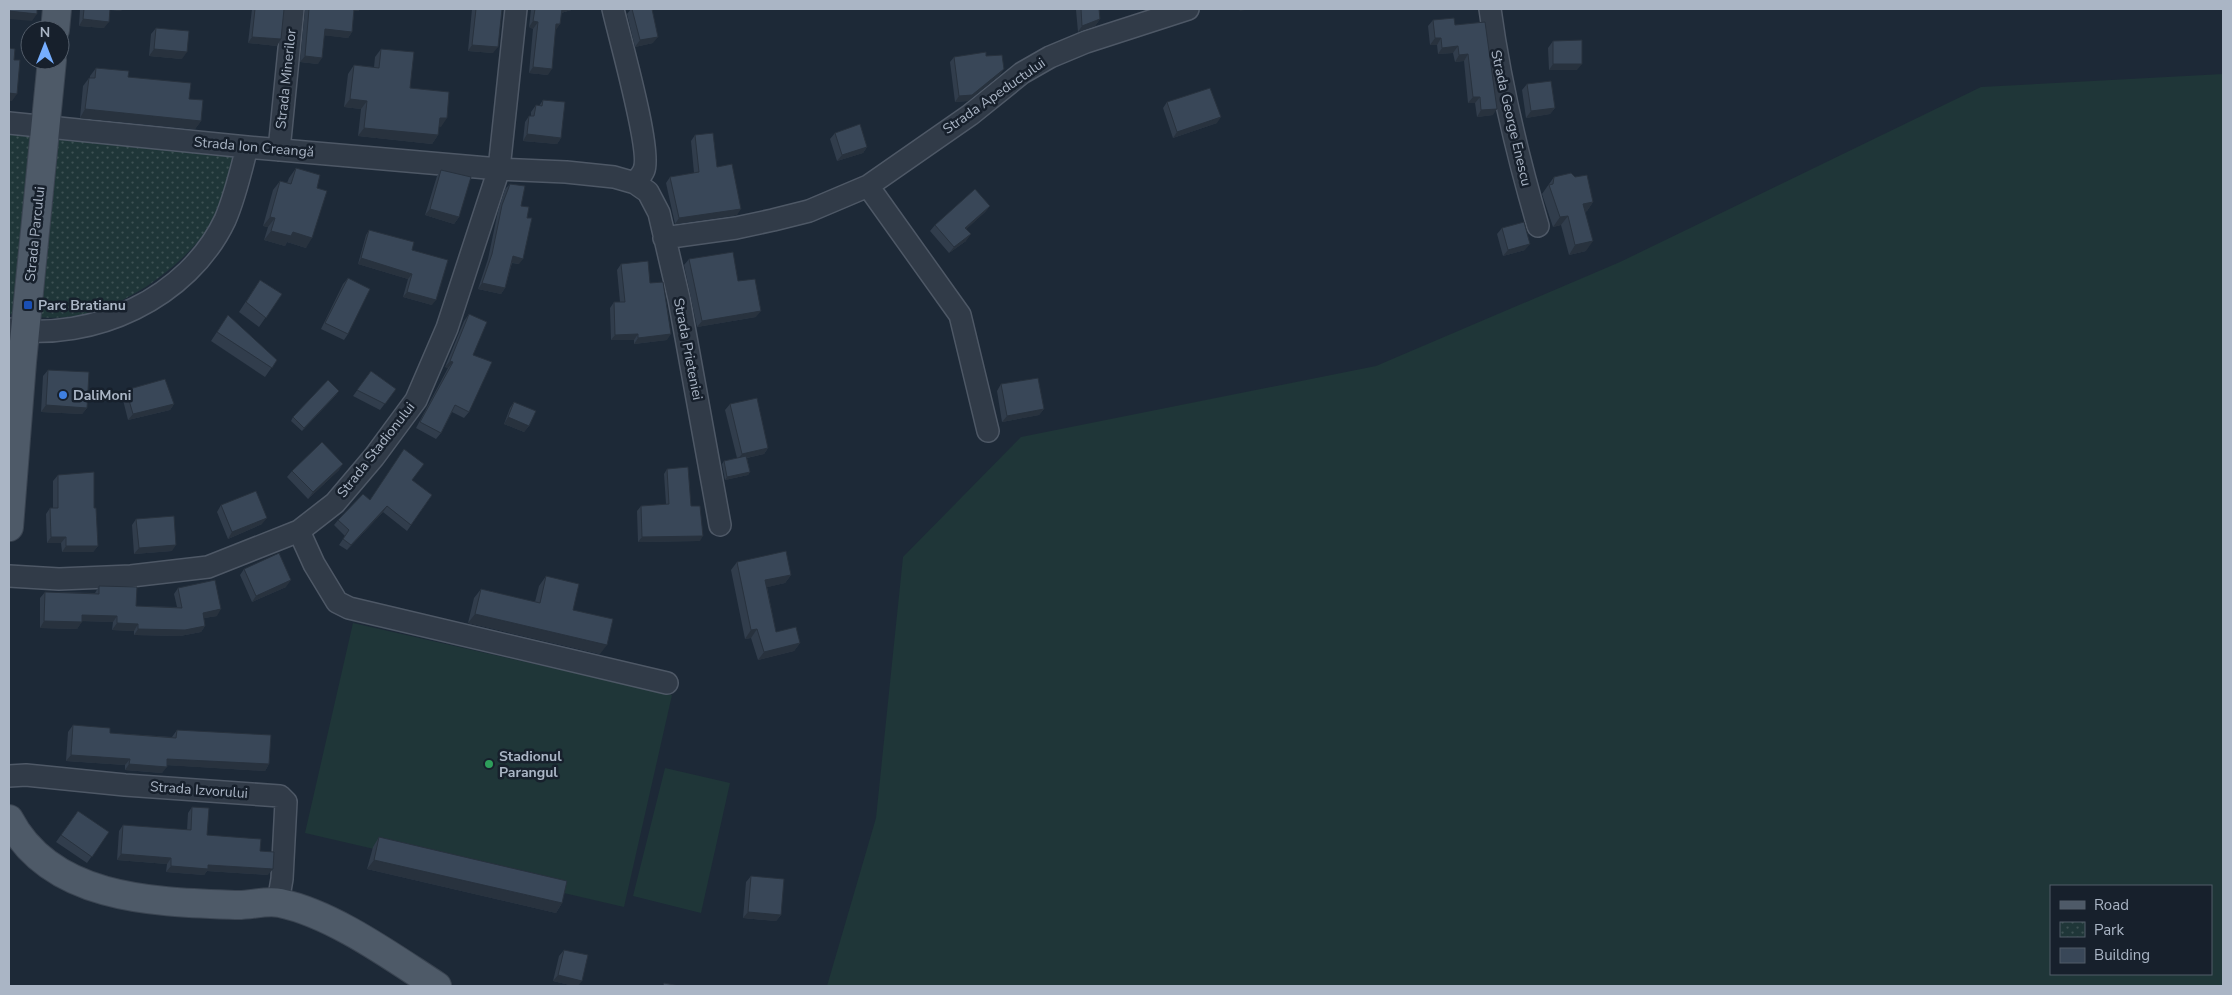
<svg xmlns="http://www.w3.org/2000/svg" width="2232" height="995" viewBox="0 0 2232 995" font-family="'Nunito Sans',sans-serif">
	<defs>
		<pattern id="park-dots" width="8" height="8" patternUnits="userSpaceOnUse" patternTransform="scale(1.25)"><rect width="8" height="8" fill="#1f3638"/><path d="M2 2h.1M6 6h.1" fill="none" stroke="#3d5153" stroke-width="1.8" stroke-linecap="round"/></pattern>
	</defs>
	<rect width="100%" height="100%" fill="#1d2937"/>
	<!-- green -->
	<path fill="#1f3638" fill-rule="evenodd" d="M2223,74V986H827L876,818L903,557L1021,437L1376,366L1620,262L1981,87ZM2051,886H2211V974H2051Z
		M353,623L672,695L624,907L305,833Z
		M665,768L730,783L701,913L633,896Z"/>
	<!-- park -->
	<path fill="url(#park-dots)" d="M9,132L236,155C230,173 227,196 218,213C194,257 137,301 88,313C62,320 35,318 9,314Z"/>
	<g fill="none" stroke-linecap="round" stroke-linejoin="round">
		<defs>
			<path id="minor" d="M613,9C619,36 652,150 644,170C642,175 638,179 635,183
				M1490,9C1500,83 1517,154 1538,226
				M9,123L247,147L499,169L566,172L614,177L635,183L648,192L659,213L679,299L720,525
				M279,150L293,9
				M868,186L960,315L988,431
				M664,238L736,228L773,220L809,211L868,186L970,115L1022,73L1050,57L1086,42L1188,9
				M9,329C93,342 188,298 225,220C235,197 241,171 247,147
				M299,531L314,564L337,602L349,608L667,683
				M9,576L59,579L131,576L208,567L299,531L335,503L374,457L416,400L447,328L499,169L516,9
				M9,776L26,775L125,785L280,796L286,802L282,879L278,902"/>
			<path id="major" d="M55,30L57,9
				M9,527L22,362L52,60
				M9,819C51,900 154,902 235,905C250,906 265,900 280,903C333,914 392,957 437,986"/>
		</defs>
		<!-- minor casing -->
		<use href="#minor" stroke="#4e5866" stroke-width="24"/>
		<!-- major casing -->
		<use href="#major" stroke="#3a4451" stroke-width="30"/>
		<!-- minor -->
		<use href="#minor" stroke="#313b48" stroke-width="21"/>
		<!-- major -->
		<use href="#major" stroke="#4e5a68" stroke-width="28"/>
	</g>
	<!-- wall -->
	<path fill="#313d4c" d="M80,9H122L121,11L110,10L104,28L79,26Z
		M252,9H284L277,46L248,43Z
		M305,9H360L358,11H354L352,32L348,38L324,35L318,64L300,62Z
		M472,9H502L493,53L468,51Z
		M531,9H575L561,13L560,24L555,30L548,75L529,73L533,29L529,27Z
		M631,9H652L653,43L635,47L627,14Z
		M1077,9H1099L1100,19L1095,26L1078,32L1076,10Z
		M1433,20L1455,25L1485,22L1493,115L1477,117L1475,103H1468L1464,61L1455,62L1453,53L1438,54L1437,45H1430L1428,26Z
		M156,28L182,59L149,56L151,34Z
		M1553,41L1577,70H1549L1548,48Z
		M381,49L441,127L439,126L438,135L432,144L358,136L361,109L344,107L348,74L354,65L374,67L375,57Z
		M986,56L1000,75L968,101L955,102L950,62L954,57Z
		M96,68L189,99L201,121L195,129L80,118L83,86L89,78H90V76Z
		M1527,84L1555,108L1550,114L1526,118L1522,90Z
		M543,100L561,138L557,144L523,141L525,122L529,116H531V112L536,105L539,106Z
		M1167,102L1217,123L1173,138L1163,108Z
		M835,133L867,147L863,153L837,161L830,139Z
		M695,135L717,167L737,215L675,224L666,183L670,177L694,173L691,141Z
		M296,168L317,188L306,248L287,242L285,246L264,240L268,227L263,226L273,190L280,181L287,183L289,178Z
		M441,170L459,217L454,224L425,215L437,176Z
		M1554,177L1593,202L1587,211L1585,212L1586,251L1569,255L1561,225L1553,227L1542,194Z
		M510,184L521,206L519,264L512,263L505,288L501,294L478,289L488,259L498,211L505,189Z
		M990,206L985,212L966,229V241L949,253L930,231L935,225Z
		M1502,228L1525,250L1503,256L1497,234Z
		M369,230L412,250L432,305L403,297L408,279L358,264L366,235Z
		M689,259L738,281L756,317L697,327L684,265Z
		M621,264L650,283L667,340L634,344V340H611L610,308L614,302H620L617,270Z
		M348,278V334L344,340L321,329L343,284Z
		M260,280L282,294L259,327L239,312Z
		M469,314L473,355L469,412L464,418L452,412L441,433L436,439L416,428L448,368L445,367L464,321Z
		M228,315L277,360L265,377L211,341Z
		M48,370L87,408L82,414L41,412L43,376Z
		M371,371L396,389L380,410L353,396Z
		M1001,384L1044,409L1039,415L1002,422L997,391Z
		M126,390L174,404L170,410L128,420L122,396Z
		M337,394L302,431L291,421L293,417Z
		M514,402L529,426L524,432L504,424L510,408Z
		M730,404L768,448L764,454L747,458L750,472L748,475L725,480L722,464L724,461L737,458L725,410Z
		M667,469L691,506L700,541L638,542L637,511L641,506L666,504L664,474Z
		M339,470L308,499L287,477L292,471Z
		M58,475L94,508L98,546L93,552H62L61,543H47L46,514L50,508H53V481Z
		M412,480L432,495L407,531L383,512L347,550L339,545L345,536L334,525L338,520L370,500Z
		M221,505L262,524L228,539L217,512Z
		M136,519L172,551L134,554L132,525Z
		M737,562L791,575L785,583L767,587L776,632L800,643L794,651L758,660L751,638L745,639L731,570Z
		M244,569L286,587L252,602L240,575Z
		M546,576L573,610L600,654L468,623L474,598L481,589L535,602L539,586Z
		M99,586L136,606L177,607L174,594L178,588L217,616L204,618L205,626L201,632L180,636L134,635V631L112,630L113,622L82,621L77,629L40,628V598L45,592L95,593Z
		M73,725L110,733L172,737L177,730L269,764L265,771L167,765L162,773L125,770V765L66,761L68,732Z
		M192,807L207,835L260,851L268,875L207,871L204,875L166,872L167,864L117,860L119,831L123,825L187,830L188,813Z
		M78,811L109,832L87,863L56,842Z
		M379,837L562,903L556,913L367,869L373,847Z
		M751,876L781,915L776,921L743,918L746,882Z
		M564,950L578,986H574L553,981L559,956Z"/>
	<!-- shaded-wall -->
	<path fill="#28323e" d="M106,9H122L121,11Z
		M352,9H360L358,11H350Z
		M561,9H575L557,14Z
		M1241,9H1251L1239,11Z
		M9,11L37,14L32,21L9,19Z
		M83,19L109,22L104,28L79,26Z
		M1100,19L1095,26L1078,32L1082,26Z
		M533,21L538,22L533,29L529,27Z
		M556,24H560L556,30H551Z
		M325,29L352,32L348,38L321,35Z
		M252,37L281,39L277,46L248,43Z
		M658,37L653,43L635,47L640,40Z
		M1435,38H1441L1437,45H1430Z
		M472,45L498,47L493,53L468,51Z
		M1458,46L1453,53L1438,54L1442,48Z
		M154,49L187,52L182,59L149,56Z
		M1468,54L1464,61L1455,62L1459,55Z
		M305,56L322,58L318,64L300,62Z
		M1553,64H1582L1577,70H1549Z
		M533,67L552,69L548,75L529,73Z
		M1004,69L1000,75L968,101L955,102L959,96Z
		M9,93L17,94L12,101H9Z
		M1473,97H1480L1475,103H1468Z
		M350,99L367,101L361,109L344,107Z
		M1555,108L1550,114L1526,118L1531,111Z
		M85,109L201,121L195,129L80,118Z
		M1497,109L1493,115L1477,117L1481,110Z
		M1221,117L1217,123L1173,138L1177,132Z
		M440,118H447L441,127L434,126Z
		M364,128L438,135L432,144L358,136Z
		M527,134L561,138L557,144L523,141Z
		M867,147L863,153L837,161L842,155Z
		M1593,202L1587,211L1577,214L1583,204Z
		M990,206L985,212L961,234L965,228Z
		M430,209L459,217L454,224L425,215Z
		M741,209L737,215L675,224L679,218Z
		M1568,216L1561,225L1553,227L1560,217Z
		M270,217L275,218L268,227L263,226Z
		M271,231L293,232L312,238L306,248L287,242L285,246L264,240Z
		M971,234L966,241L949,253L954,247Z
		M1593,241L1586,251L1569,255L1575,245Z
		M1530,244L1525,250L1503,256L1508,250Z
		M513,256L523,259L519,264L509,262Z
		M361,258L412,274L408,279L358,264Z
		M482,283L505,288L501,294L478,289Z
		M407,292L436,300L432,305L403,297Z
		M761,311L756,317L697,327L702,321Z
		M638,334L634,340H611L615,335Z
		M671,334L667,340L634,344L638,338Z
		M450,361L453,362L448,368L445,367Z
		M339,391L337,394L302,431L304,428Z
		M174,404L170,410L128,420L133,414Z
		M46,405L87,408L82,414L41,412Z
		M1044,409L1039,415L1002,422L1007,416Z
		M508,417L529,426L524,432L504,424Z
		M768,448L764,454L737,460L742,454Z
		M343,464L339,470L308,499L313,492Z
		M750,472L748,475L725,480L727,477Z
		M387,506L383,512L347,550L351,545Z
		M267,518L262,524L228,539L232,532Z
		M703,536L700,541L638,542L642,537Z
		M51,537H66L61,543H47Z
		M176,545L172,551L134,554L139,548Z
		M66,546H98L93,552H62Z
		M791,575L785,583L760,589L765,580Z
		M291,580L286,587L252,602L256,596Z
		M221,609L217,616L198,619L203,613Z
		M475,614L607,645L600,654L468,623Z
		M82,615L117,616L113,622L77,621Z
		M44,621L82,622L77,629L40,628Z
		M117,623L138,624L134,631L112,630Z
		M205,626L201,632L180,636L134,635L138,629Z
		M757,629L751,638L745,639L751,630Z
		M800,643L794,651L758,660L764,652Z
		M71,755L130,759L125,765L66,761Z
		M167,759L269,764L265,771L163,765Z
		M129,764L167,767L162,773L125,770Z
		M121,854L171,858L167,864L117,860Z
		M374,860L562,903L556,913L367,869Z
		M208,865L273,869L268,875L207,871L204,875L166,872L171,866Z
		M748,912L781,915L776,921L743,918Z
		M558,975L582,981L578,986H574L553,981Z"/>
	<!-- building -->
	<path fill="#394758" stroke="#28323e" d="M9,9H37V14L9,11Z
		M84,9H110L109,22L83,19Z
		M255,9H284L281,39L252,37Z
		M309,9H354L352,32L325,29L322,58L305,56Z
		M476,9H502L498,47L472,45Z
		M535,9H562L560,24H556L552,69L533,67L538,22L533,21Z
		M632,9H652L658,37L640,40Z
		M1081,9H1099L1100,19L1082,26Z
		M1454,18L1455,25L1485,22L1497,109L1481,110L1480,97H1473L1468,54L1459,55L1458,46L1442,48L1441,38H1435L1433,20Z
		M156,28L189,31L187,52L154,49Z
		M1582,40V64H1553V41Z
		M9,48L15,49L14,60H20L17,94L9,93Z
		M381,49L414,52L410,88L449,92L447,118H440L438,135L364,128L367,101L350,99L354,65L379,68Z
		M986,52V56L1002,55L1004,69L972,95L959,96L954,57Z
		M96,68L129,71L128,77L191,83L189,99L203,100L201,121L85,109L89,78H95Z
		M1551,81L1555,108L1531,111L1527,84Z
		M1210,88L1221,117L1177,132L1167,102Z
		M543,100L565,102L561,138L527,134L529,116H534L536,105L542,106Z
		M860,124L867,147L842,155L835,133Z
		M713,133L717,167L732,164L741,209L679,218L670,177L699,172L695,135Z
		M296,168L320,175L317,188L327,191L312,238L293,232L291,236L271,231L275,218L270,217L280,181L291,184Z
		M441,170L471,177L459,217L430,209Z
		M1571,173L1575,177L1587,175L1593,202L1583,204L1593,241L1575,245L1568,216L1560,217L1549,185L1553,184L1554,177Z
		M510,184L525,186L521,206L529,207L527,218H532L523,259L513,256L505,288L482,283L492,254L502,205Z
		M975,189L990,206L965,228L971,234L954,247L935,225Z
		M1524,222L1530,244L1508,250L1502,228Z
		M369,230L414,242L412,250L448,260L436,300L407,292L412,274L361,258Z
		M733,252L738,281L755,279L761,311L702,321L689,259Z
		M648,261L650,283L663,282L671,334L638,338V334L615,335L614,302H625L621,264Z
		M348,278L370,289L348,334L325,323Z
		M260,280L282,294L266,318L246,302Z
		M469,314L487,322L473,355L492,362L469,412L455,405L441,433L420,422L453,362L450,361Z
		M228,315L277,360L272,368L217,332Z
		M48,370L89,372L87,408L46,405Z
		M371,371L396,389L385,404L357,390Z
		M1038,378L1044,409L1007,416L1001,384Z
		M165,379L174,404L133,414L126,390Z
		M328,380L339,391L304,428L293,417Z
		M757,398L768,448L742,454L730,404Z
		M514,402L536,411L529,426L508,417Z
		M322,442L343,464L313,492L292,471Z
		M404,449L424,464L412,480L432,495L411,525L387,506L351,545L343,539L349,530L338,520L363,494L370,500Z
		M746,456L750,472L727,477L724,461Z
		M688,467L691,506H700L703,536L642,537L641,506L669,504L667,469Z
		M94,472V508H96L98,546H66V537H51L50,508H58V475Z
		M256,491L267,518L232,532L221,505Z
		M174,516L176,545L139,548L136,519Z
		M786,551L791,575L765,580L776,632L796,627L800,643L764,652L757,629L751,630L737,562Z
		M279,553L291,580L256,596L244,569Z
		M546,576L579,584L573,610L613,619L607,645L475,614L481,589L540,603Z
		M215,580L221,609L203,613L205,626L185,630L138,629V624L117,623V616L82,615V622L44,621L45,592L99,594V586L137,587L136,606L182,608L178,588Z
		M73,725L110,728V733L176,738L177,730L271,735L269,764L167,759V767L129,764L130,759L71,755Z
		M192,807L209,808L207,835L261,839L260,851L274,852L273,869L208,865V869L171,866V858L121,854L123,825L191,830Z
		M78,811L109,832L92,857L61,835Z
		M379,837L567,881L562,903L374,860Z
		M751,876L784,879L781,915L748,912Z
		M564,950L588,955L582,981L558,975Z
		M664,983L679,986H663Z"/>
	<!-- markers -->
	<rect fill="#1a4fb4" stroke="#17202c" stroke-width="2" x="23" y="300" width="10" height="10" rx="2.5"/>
	<circle fill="#3f7fe0" stroke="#17202c" stroke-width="2" cx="63" cy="395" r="5"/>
	<circle fill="#2e9e5b" stroke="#17202c" stroke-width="2" cx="489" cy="764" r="5"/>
	<g text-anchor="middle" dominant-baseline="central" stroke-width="5" stroke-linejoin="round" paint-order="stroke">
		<!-- street labels -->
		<g font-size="14" fill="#aab5c5" stroke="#17202c">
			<text transform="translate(286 79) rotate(-84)">Strada Minerilor</text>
			<text transform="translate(994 96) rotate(-35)">Strada Apeductului</text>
			<text transform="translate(1511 118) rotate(77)">Strada George Enescu</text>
			<text transform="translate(254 147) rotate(5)">Strada Ion Creangă</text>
			<text transform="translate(35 234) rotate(-84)">Strada Parcului</text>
			<text transform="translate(688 349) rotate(79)">Strada Prieteniei</text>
			<text transform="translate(376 450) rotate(-52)">Strada Stadionului</text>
			<text transform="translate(199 790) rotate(4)">Strada Izvorului</text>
		</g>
		<!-- poi labels -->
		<g font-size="14" font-weight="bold" fill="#aab5c5" stroke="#17202c" text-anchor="start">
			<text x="38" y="305">Parc Bratianu</text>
			<text x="73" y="395">DaliMoni</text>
			<text x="499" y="756">Stadionul<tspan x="499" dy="16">Parangul</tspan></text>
		</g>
	</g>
	<!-- border -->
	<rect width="2232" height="995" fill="none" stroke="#aab5c5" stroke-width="20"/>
	<!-- legend -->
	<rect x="2050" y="885" width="162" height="90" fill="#17202c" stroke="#525c69"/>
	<rect x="2060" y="901" width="25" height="8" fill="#4e5a68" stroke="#525c69"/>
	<text x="2094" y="910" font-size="15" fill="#aab5c5">Road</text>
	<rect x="2060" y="922" width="25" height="15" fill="url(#park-dots)" stroke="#525c69"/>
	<text x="2094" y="935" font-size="15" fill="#aab5c5">Park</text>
	<rect x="2060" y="948" width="25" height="15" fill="#394758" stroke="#525c69"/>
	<text x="2094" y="960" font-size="15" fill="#aab5c5">Building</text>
	<!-- north arrow -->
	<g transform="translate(45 45)"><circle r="24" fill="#17202c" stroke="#525c69"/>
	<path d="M0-4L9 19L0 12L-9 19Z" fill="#76aeff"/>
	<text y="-8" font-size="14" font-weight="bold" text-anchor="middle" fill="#aab5c5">N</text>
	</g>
</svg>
